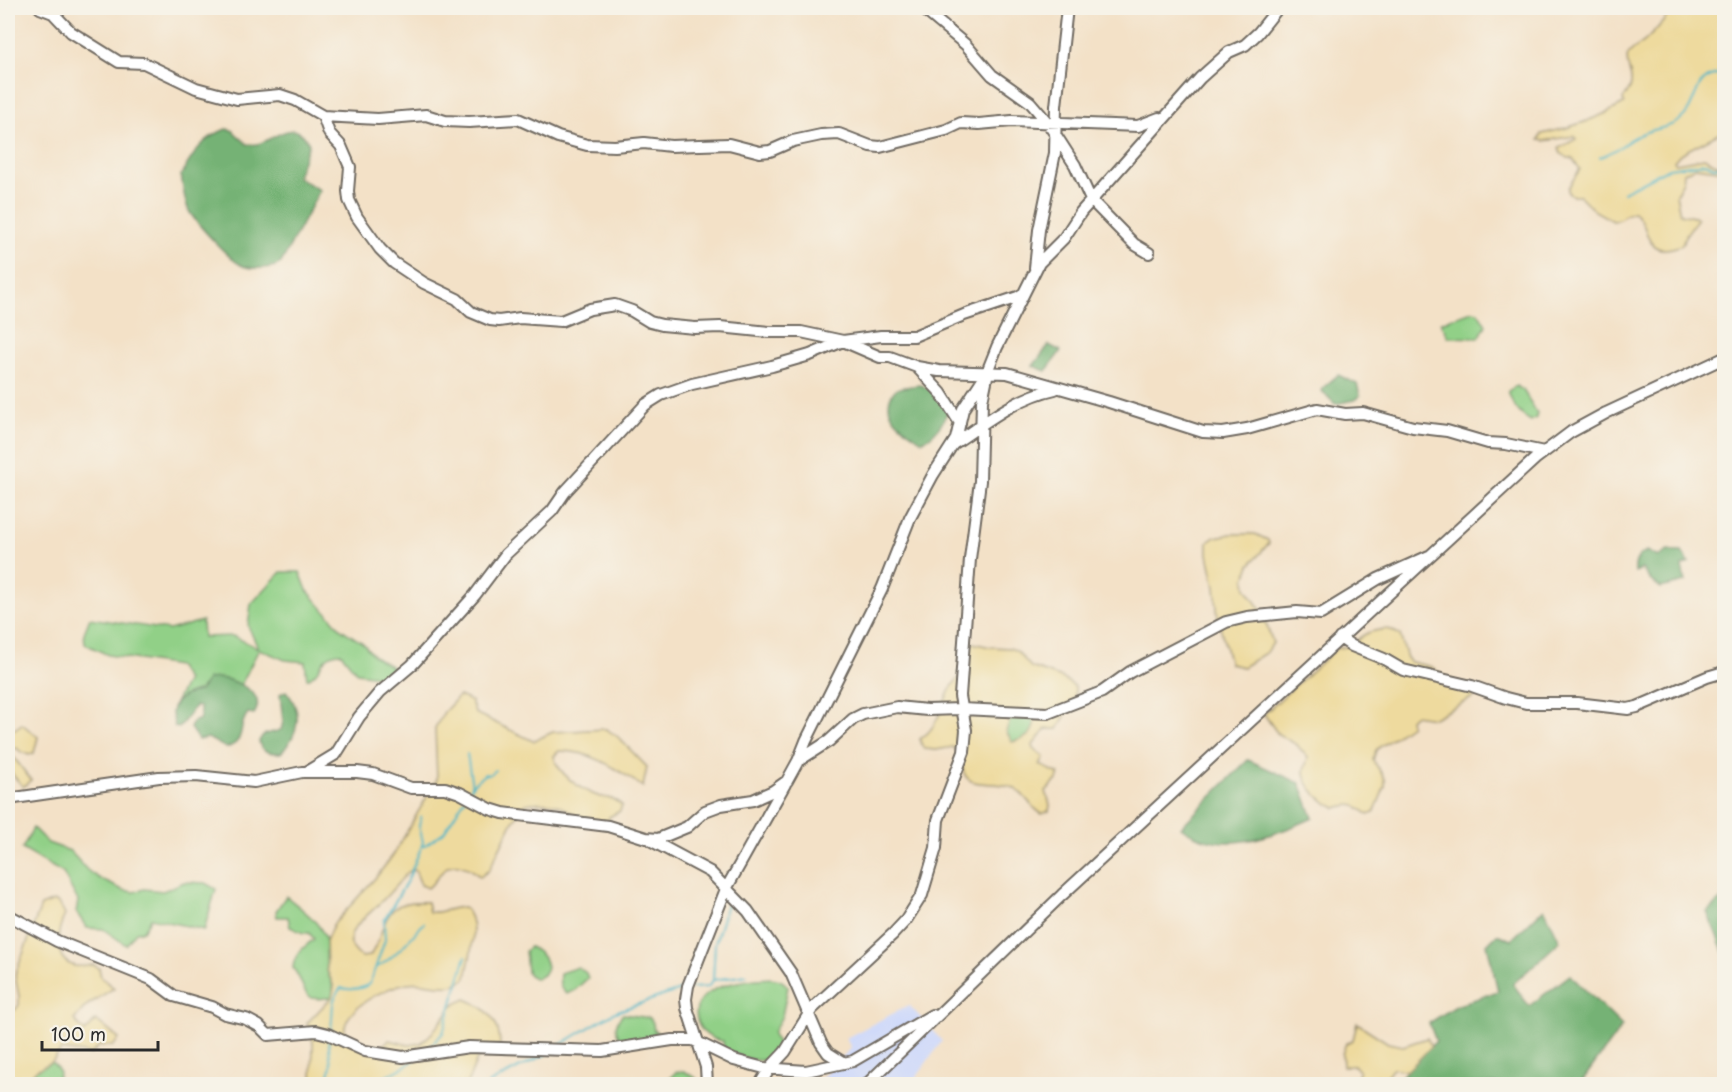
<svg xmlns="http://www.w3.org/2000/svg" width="1732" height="1092" viewBox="0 0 1732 1092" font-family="'Playpen Sans',sans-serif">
	<rect width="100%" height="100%" fill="#f7f3e8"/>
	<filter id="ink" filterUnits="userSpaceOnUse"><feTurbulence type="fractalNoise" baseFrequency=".0167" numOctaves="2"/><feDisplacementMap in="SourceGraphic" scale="12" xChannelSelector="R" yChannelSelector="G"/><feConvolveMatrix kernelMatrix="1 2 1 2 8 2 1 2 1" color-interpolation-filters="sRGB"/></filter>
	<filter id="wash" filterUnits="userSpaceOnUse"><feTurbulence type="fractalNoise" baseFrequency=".008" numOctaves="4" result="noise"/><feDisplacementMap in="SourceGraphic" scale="24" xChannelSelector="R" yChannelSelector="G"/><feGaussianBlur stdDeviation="1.35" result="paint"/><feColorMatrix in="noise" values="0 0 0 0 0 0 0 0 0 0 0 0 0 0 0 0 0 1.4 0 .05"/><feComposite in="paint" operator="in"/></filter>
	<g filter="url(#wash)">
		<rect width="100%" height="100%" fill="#f3e1c7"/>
		<!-- built -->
		<path fill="#d0daf9" d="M909,1005L942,1041L911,1084L903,1077L896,1084H816L851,1048L846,1038Z"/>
		<!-- green -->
		<path fill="#91d087" stroke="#5e7e59" stroke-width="1.5" d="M1472,311L1478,312L1486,325L1479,338L1448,337L1441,322Z
			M1516,386L1523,390L1537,413L1536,418L1531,421C1519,415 1512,404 1508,391Z
			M281,572H300L307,590L341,629L363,643L374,656L395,669L393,673L385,677L357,673L341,653C319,653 323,673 307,679L305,662L285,660L259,649L241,685L226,679L204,684L200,691C187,692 182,698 173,707L187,680L177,666L108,655L85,644L84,633L90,618L169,630L202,621L203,637L233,636L258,648L248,626L251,604Z
			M1012,716L1034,718C1036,734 1026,739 1012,742L1006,730Z
			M33,828L48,843L70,851L87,870L102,880L123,890L134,892L144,889L163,891L184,882L205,883L216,889L204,930L151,918L143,931L136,932L126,945L103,929L87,928L76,912L78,901L63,873L22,849Z
			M286,896C300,908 323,923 326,942C327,951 325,960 327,970C330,982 335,984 332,997C298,1004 309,989 293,968C294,954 304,947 314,939L309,933H303L290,927L288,917H277L276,911Z
			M530,947C540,952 546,957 547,968L543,975L536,979L529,975L527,972L525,951Z
			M578,967L586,973L588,978L575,990L567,994C559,989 559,982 560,973Z
			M757,979C769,978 781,976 788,987L782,1016L773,1033L774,1037L782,1047C768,1070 745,1058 724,1051L723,1041C698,1039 686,1009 707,994C721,984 741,981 757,979Z
			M623,1014L650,1018L653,1023L654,1031L661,1035L660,1039L626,1043C614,1035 613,1024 623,1014Z
			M52,1062C62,1073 59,1072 56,1084H24L36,1070Z
			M684,1071L696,1078L694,1082L689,1084H663L676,1072Z"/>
		<!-- forest -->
		<path fill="#74b274" stroke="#506e50" stroke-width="1.5" d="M226,129L232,130L247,144C251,144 254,145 257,144C275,140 295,115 309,144L297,177L320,190L281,263C273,269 250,270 241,265C229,259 196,223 189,211C184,201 183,186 181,175C194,153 201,139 226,129Z
			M1049,345L1061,351L1046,371L1033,366Z
			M1338,375L1357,384L1360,395L1355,400L1335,404L1322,391L1324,387Z
			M921,385L933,391L948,410C944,422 935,436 922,441C910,432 881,416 891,396C892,394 894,390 897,389C903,386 914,386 921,385Z
			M1647,551L1658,557L1668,551L1682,552L1689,563L1682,566L1685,582L1661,588L1650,580L1642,569L1635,572C1634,562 1637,555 1647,551Z
			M219,678C235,680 268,693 254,714L248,713C237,726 247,742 226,748L208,738L198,740L190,728L193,722L200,719V707L195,706L179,728L175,727C174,722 172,717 172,712C173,699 189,692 200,691L208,679Z
			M286,691C304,712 299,734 281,753C271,753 260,753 259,741L263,735L281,730L283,722L280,694Z
			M1248,760L1300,783L1313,818C1273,836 1220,857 1181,827Z
			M1724,897V953L1707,912Z
			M1544,908L1560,941L1513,984L1529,1006L1570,975L1622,1026L1580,1084H1394L1436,1041L1429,1023L1456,1006L1498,991L1487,944L1497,934L1511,940Z"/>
		<!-- sand -->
		<path fill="#eeda9e" stroke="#8c8264" stroke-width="1.5" fill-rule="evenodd" d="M1672,8H1724V131L1680,154L1674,161L1676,163L1704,158L1718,165L1724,163V171L1695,167L1684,173L1683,182L1676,194L1680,214L1698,218L1685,236L1682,245C1639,261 1653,225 1634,212C1625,213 1622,220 1613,221L1595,211L1580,196H1573L1568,192V188L1580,169L1572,158H1568L1561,154L1559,148L1576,139L1574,136L1544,141L1539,140L1542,134C1571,128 1597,119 1624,104L1623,99C1641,80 1623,67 1628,55C1631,49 1641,45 1646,40C1656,30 1666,20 1672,8Z
			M1231,534H1255L1268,540L1269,543L1250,565L1245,579L1246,588L1262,612L1273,643L1267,652L1243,667L1230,664L1218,619L1215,587L1208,554V542L1215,537Z
			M1385,629L1392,630L1400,635L1407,658L1411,662L1432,667L1448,680L1485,691L1434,718L1414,715L1410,719L1411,725L1376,750L1373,760L1385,779V786L1374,813L1368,815C1357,804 1351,803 1336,808C1323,802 1305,788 1304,772C1304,768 1307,762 1308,758L1297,745L1278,734L1264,714L1337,648L1352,646C1361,634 1370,631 1385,629Z
			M973,643L990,647L1010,648L1017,651L1031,667L1062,678L1075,687V697L1058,729H1046L1033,745L1034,749L1044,757L1040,765L1059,774L1057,780L1046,791L1050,805L1049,811L1042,814C1031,808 1025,794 1014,788C990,777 960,796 962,757L953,747L936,750L925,749L921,744L920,739C944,724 941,692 962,675L964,646ZM1012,716L1034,718C1036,734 1026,739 1012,742L1006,731Z
			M459,696L471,701L475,713L533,741L553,732L606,729L618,737L647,767L643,787C617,769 591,750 559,751L554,756C557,773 580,789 595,795C608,800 608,795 622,805L620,811L609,817L608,826L582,823C567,804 549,800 526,804L513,821L489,870L480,877C472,869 455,859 445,869C438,875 435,882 428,888L421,885L415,870L408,872C398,883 389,894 379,904C365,919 334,936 361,957L370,956C389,926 380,898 427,902L429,912C440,914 452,907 464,907C481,923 469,958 466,978C450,993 427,980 408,983C386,987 340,1009 345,1035L354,1041L377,1050L389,1040L410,1045L421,1043L432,1033L453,1005L466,999C488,1008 500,1021 500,1046L482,1047L467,1084H312L313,1042L307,1023L332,997L334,987L327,970L326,941L333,925L377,876L394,854L437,779L435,728L444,712Z
			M22,724L38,737L34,753L29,755L21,752L17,748L9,751L31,780L23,787L8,769V726L15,729Z
			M54,901L59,903L65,915C57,930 52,960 75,966C81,967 88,965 94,965L99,968L101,977L114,988L86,1006L74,1020L85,1032L96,1020L119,1039L113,1046H99L91,1054L61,1050L52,1062L36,1070L24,1084H8V1012L15,1010L19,1005V996L15,975L41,906Z
			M1357,1023L1388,1043L1403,1046L1427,1038L1431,1047L1407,1071L1393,1068L1381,1084H1368L1357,1079L1359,1071L1355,1066H1343L1342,1054L1346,1043L1353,1040Z"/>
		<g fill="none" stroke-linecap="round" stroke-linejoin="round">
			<!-- stream -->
			<path stroke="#4ab5c7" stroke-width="2" d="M1600,157C1618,151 1622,144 1637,136C1650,128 1668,130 1680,120C1696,108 1693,83 1711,76C1715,74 1720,74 1724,73
				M1623,192L1669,168L1705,163L1714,167L1724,166
				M467,754L472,786
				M468,794L473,784L485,774L489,775L496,770
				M422,847L444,832L465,799
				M376,968C394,958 410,939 424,923
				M713,980L747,975
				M692,988L708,987L713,980L715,944L727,904
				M330,1032C335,1016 328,1002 341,988C350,990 363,990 370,983L385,940L384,921L408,879L421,848L423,842L419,826L421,817
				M558,1046L615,1012L683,989
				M428,1048L443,1033L466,956
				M321,1084L329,1076L331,1066L328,1037
				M373,1084C386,1075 402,1070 414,1060
				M488,1084L546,1054"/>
		</g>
	</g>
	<g filter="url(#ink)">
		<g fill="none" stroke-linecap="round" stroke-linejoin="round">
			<defs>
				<path id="minor" d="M40,8L53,13L71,32L119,62L144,63L196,88L237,99L280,95L295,100L323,116L329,133L341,146L350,167L348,191L349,200L357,217L380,249L394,263L424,283L457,299L471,312L490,320L499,321L520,318L561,321L590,309L615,305L632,311L650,322L662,325L695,328L720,327L769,332H801L843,341L880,357H890L917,367L939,371L1007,373L1109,402L1203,432L1223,433L1247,429L1317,409L1345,414L1363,413L1413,427L1447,431L1488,443L1506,444L1544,452
					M922,8L966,45L992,75L1030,102L1048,123L1075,165L1091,200L1134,244L1149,253
					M323,116L378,119L426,115L445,121L469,122L518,119L558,137L587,145L615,146L644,143L671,146L729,144L760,152L770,151L793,141L821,135L839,134L870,146L880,147L946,130L961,123L979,124L1012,121L1138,126L1159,118
					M1035,268L1039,230L1055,153L1056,106L1067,8
					M917,367L941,393L960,423
					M953,444C985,423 1017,397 1055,389
					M1340,638L1352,646L1384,659L1403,670L1472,686L1506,698L1526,703H1577L1628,709L1637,707L1707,677L1724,672
					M798,761L806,741L882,589L910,518L933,475L956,439L963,409L984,377
					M308,771L336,754L359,717L380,692L412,665L475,595L506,554L552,511L565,492L645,405L661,395L692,384L772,366L810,355L843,341L881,336H914L964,315L1018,297L1024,293
					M8,799L159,777L196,776L254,782L302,772H357L373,774L411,788H445L460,793L490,809L503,813L608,826L646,838L658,839L687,827L705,811L721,805L753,800L773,791L787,781L798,761L829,741L853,719L863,714L897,707L927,710L962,709L1048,713L1102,692L1130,672L1226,622L1247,617L1297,612L1321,614L1378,579L1429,556
					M652,841L710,872L748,911L791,973L821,1043L828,1053L844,1063
					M8,915L57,941L151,979L174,996L212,1007L225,1014L246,1019L259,1026L268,1035L316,1031L328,1034L365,1051L403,1057L469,1047L602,1051L672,1040H693L734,1060L764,1068L806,1071L853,1061L932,1015
					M707,1084L706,1067L687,1008L686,999L688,986L726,889L785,784
					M760,1084L770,1068L785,1052L812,1009L893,934L906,920L922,895L936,848L938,820L964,752L966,730L960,696L970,559L980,481L982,401L989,367L997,347L1039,263L1064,238L1081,212L1200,78L1229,52L1245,45L1258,33L1278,8
					M867,1084L1062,895L1535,459L1571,432L1606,413L1724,358"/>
			</defs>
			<!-- minor casing -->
			<use href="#minor" stroke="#716b62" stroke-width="14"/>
			<!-- minor -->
			<use href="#minor" stroke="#fff" stroke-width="10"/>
		</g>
	</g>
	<!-- margin -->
	<rect width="1732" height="1092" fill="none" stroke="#f7f3e8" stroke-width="30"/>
	<!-- scale -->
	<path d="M42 1041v9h116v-9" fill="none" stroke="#2b2b2b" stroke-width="3"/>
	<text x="51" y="1041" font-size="18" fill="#2b2b2b" stroke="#f7f3e8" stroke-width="4.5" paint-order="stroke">100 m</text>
</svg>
